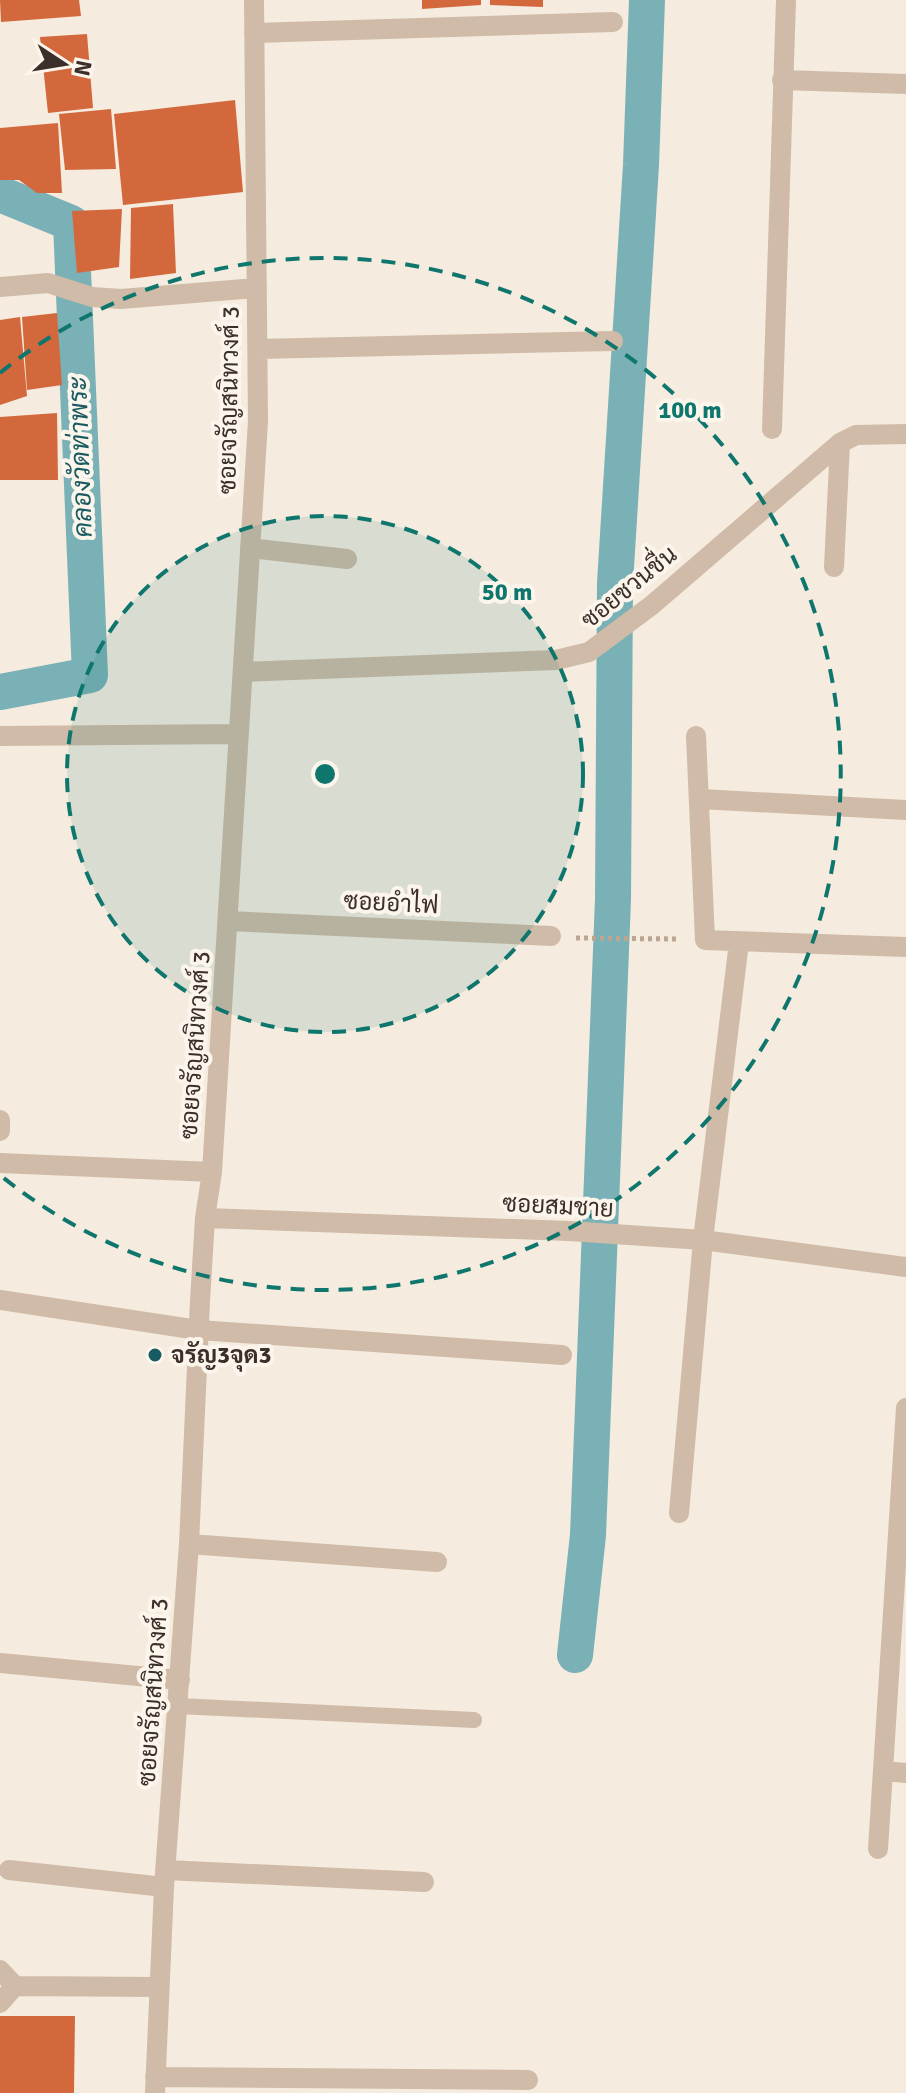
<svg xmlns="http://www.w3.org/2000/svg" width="906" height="2093" viewBox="0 0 906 2093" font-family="Signika,Sarabun,sans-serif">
	<rect width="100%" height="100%" fill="#f5ebde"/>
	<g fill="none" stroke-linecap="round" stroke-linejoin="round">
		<!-- canal -->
		<path stroke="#79b1b6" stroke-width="36" d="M0,194L71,223L90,675L0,692
			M575,1655L588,1535L613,899L615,583L641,165L647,0"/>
	</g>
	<!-- building -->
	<path fill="#d4683d" d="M0,0H79L81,16L1,22Z
		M422,0H481V5L422,9Z
		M490,0H543V7L490,5Z
		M87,34L93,108L48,113L40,37Z
		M235,100L243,192L123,205L114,114Z
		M111,109L116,169L65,170L59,114Z
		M58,123L62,193H37L19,180H0V128Z
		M173,204L176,273L130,279L131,208Z
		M122,209L119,267L77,273L72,211Z
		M57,313L62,385L27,390L22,317Z
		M20,317L27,396L0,405V320Z
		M57,413L58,480H0V417Z
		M0,2016H75L74,2093H0Z"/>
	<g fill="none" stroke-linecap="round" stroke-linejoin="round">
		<!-- path -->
		<path stroke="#bca591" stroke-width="5" stroke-dasharray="4 4" stroke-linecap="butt" d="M576,938L678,939"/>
		<!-- lane -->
		<path stroke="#cfbba7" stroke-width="16" d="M178,1706L474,1720"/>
		<!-- street -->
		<path stroke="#cfbba7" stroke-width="20" d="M254,33L613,22
			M782,80L906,84
			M0,287L48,283L92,297L121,299L257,288
			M258,349L613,341
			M772,429L786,0
			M250,548L347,559
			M834,567L840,443
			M243,672L556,660L589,652L652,605L840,443L856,435L906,434
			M0,736L239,734
			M696,736L705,940L906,947
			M700,799L906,810
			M229,921L551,936
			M0,1120V1131
			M0,1163L212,1172
			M205,1218L569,1231L703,1240L906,1267
			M0,1300L198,1330L562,1355
			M679,1513L703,1240L739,942
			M189,1544L437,1562
			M0,1663L180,1680
			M884,1771L906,1773
			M878,1849L906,1408
			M9,1870L164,1887
			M166,1870L424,1882
			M0,1970L15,1986L159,1987
			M0,2003L15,1986
			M155,2077L528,2080
			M155,2093L164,1887L189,1544L200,1301L205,1218L212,1172L258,421L254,0"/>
	</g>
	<!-- distance rings -->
	<circle cx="325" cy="774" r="258" fill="#0f766e" fill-opacity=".12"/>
	<g fill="none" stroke="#0f766e" stroke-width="4" stroke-dasharray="14 10">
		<circle cx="325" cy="774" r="258"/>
		<path d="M0 373A516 516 0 1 1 0 1175"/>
	</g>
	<!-- markers -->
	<circle fill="#195b62" stroke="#fcf5eb" stroke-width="3" cx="155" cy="1355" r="8"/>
	<g text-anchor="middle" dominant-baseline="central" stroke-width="8" stroke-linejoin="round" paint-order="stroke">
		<!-- street labels -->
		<g font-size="24" fill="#3b2f29" stroke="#fcf5eb">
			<text transform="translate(229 400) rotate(-89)">ซอยจรัญสนิทวงศ์ 3</text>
			<text transform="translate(629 587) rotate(-39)">ซอยชวนชื่น</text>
			<text transform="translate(391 903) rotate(3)">ซอยอำไฟ</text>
			<text transform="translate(195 1045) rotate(-86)">ซอยจรัญสนิทวงศ์ 3</text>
			<text transform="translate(558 1206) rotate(3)">ซอยสมชาย</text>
			<text transform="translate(153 1692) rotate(-86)">ซอยจรัญสนิทวงศ์ 3</text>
		</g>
		<!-- poi labels -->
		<g font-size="24" font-weight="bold" fill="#3b2f29" stroke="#fcf5eb" text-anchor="start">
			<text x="171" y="1355">จรัญ3จุด3</text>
		</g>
		<!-- water labels -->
		<g font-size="26" font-style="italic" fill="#195b62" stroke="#fcf5eb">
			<text transform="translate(81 457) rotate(-92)">คลองวัดท่าพระ</text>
		</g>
	</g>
	<circle cx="325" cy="774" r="12" fill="#0f766e" stroke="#fcf5eb" stroke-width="4"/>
	<g font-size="24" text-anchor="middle" font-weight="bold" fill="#0f766e" stroke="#fcf5eb" stroke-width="8" stroke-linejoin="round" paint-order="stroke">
		<text x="690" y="418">100 m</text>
		<text x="507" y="600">50 m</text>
	</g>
	<!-- north arrow -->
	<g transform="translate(64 64) rotate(102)" stroke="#fcf5eb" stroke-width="6" paint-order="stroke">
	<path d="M0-6L14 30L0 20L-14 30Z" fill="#3b2f29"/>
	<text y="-12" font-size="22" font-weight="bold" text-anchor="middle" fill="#3b2f29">N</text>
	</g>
</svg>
